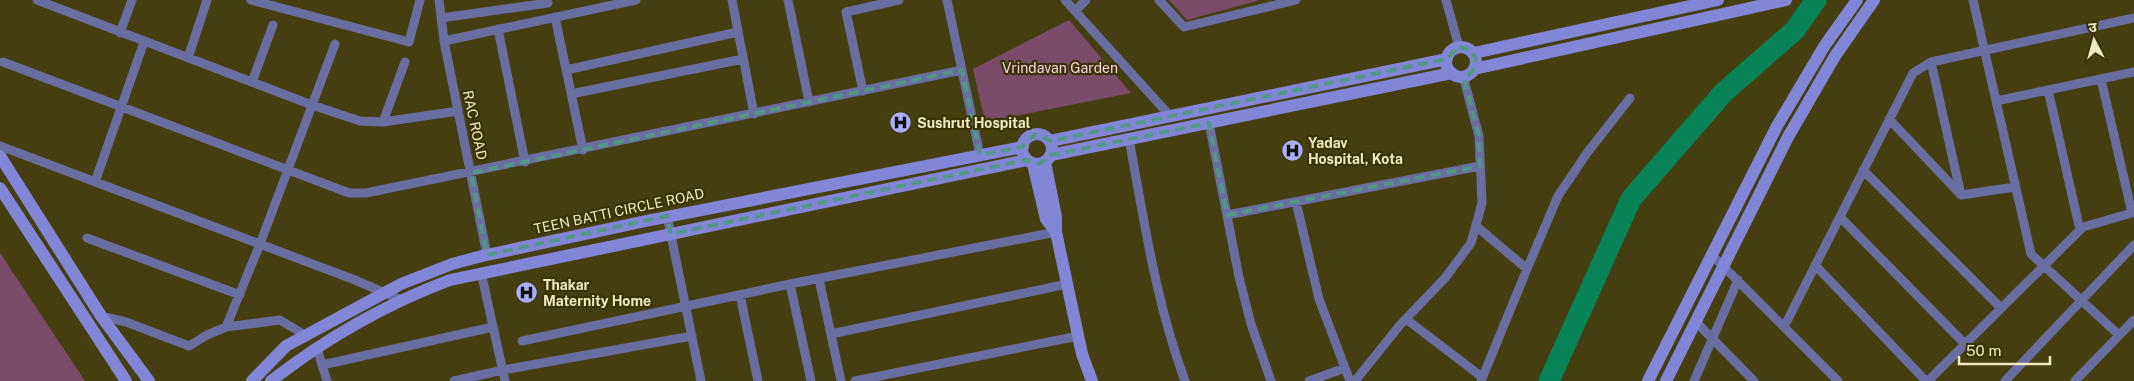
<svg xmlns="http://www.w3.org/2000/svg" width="2134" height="381" viewBox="0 0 2134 381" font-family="'Public Sans','Noto Sans Devanagari',sans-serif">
	<rect width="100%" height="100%" fill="#453e11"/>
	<!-- green -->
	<path fill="#7b4b6a" d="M1169,0H1260L1187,20Z
		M1069,20L1131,93L985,122L973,69Z
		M0,253L85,381H0Z"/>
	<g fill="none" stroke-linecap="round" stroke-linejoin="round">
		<!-- river -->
		<path stroke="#088358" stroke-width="21" d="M1549,381L1631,199L1724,92L1795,30L1816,0"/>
		<!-- street -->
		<path stroke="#6a6da0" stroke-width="9" d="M37,0L312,105L360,121L383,122L458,111
			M251,0L409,42L420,0
			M439,0L444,41L487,255
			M732,0L754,114
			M788,0L809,102
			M947,0L980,155
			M1065,0L1171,117
			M1159,0L1184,27L1296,0
			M1446,0L1459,47
			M1973,0L2031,254L2119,335
			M1075,11L1086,0
			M555,17L583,150
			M441,18L548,3L547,0
			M498,29L525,162
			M120,33L132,0
			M444,41L636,0
			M188,58L207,0
			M3,62L349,193H366L962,70
			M1931,62L1961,195
			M566,70L738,32
			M252,82L273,25
			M2048,90L2080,230
			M863,91L846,12L899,0
			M571,94L743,59
			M1996,101L2134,72
			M1889,119L1961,195
			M383,122L405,62
			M1209,123L1239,277L1251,324L1271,381
			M1129,139C1144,220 1156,303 1185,381
			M0,146L355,280L401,300
			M1863,170L2001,308
			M95,182L144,42
			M1961,195L2015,187
			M1296,202L1319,299L1350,381
			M1227,215L1480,166
			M667,216L701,381
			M1840,217L1965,344
			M1476,226L1527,269L1481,381
			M87,238L240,295
			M1712,255L1838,381
			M1815,265L1926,381
			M1527,269L1558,196L1587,153L1630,98
			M481,272L505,381
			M819,279L841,381
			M790,284L811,381
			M740,295L758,381
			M101,316L126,322L189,346L207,335L226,327L280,320L305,335
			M1406,319L1482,377
			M1696,322L1754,381
			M226,327L260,244L335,44
			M1784,327L1913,73L1931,62L2134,18
			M831,334L1067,284
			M522,341L790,284L1056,232
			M317,348L327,381
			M322,365L493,327
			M454,381L503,370L692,336
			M855,381L1078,336
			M1309,381L1345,368
			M1355,381L1400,325L1445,278L1471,243L1482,203L1479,136L1463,76
			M1694,381L1738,280
			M1928,381L2083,227L2132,213L2101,79
			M2005,381L2134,245
			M2075,381L2134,320"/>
		<!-- secondary -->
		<path stroke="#8385d7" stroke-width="12" d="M1446 62a15 15 0 1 1 30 0a15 15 0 1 1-30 0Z
			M1474,53L1718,0
			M1474,69L1786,0
			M1022 149a15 15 0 1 1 30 0a15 15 0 1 1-30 0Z
			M1050,141L1447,59
			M1051,155L1452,73
			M0,156L101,316L149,381
			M1045,162L1056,217V232L1082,354L1092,381
			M1033,164L1046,219L1056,232
			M0,188L126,381
			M252,381L286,346L401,284L452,264L482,256L646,221L1023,147
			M271,381C325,339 386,304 450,280L1027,160
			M1648,381L1777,126L1825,45L1857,0
			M1666,381L1788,137L1835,56L1874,0"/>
	</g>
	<!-- marked area -->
	<path fill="none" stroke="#529887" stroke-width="4" stroke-dasharray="10 6" stroke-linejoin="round" d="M1459,47L1469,49L1476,58L1473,71L1464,79L1479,136L1480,166L1227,215L1209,123L1051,155L1039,164L1026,160L671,234L667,216L487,255L471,173L962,70L980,155L1022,147L1035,134L1051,141L1446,59Z"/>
	<!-- icons -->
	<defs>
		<symbol id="hospital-disc" viewBox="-11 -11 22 22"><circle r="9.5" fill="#abaffb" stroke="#3a3404"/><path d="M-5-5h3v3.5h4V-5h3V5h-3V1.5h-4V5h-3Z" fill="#111"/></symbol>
	</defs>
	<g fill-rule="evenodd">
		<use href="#hospital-disc" x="888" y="110" width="25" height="25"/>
		<use href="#hospital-disc" x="1280" y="138" width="25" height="25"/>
		<use href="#hospital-disc" x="514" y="280" width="25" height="25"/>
	</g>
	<g text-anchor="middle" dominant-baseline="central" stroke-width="4.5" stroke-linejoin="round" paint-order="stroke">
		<!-- park labels -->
		<g font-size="14" fill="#fbd0ea" stroke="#3a3404">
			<text x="1060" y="68">Vrindavan Garden</text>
		</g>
		<!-- poi labels -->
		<g font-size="14" font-weight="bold" fill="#efe9c1" stroke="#3a3404" text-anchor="start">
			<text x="917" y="123">Sushrut Hospital</text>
			<text x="1308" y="143">Yadav<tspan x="1308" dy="16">Hospital, Kota</tspan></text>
			<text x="543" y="285">Thakar<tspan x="543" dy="16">Maternity Home</tspan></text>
		</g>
		<!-- street labels -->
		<g font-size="14" fill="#efe9c1" stroke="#3a3404">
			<text transform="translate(475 125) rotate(78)">RAC ROAD</text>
			<text transform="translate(619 211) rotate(-12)">TEEN BATTI CIRCLE ROAD</text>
		</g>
	</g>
	<!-- north arrow -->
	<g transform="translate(2094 40) rotate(354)" stroke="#3a3404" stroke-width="4" paint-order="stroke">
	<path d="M0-4L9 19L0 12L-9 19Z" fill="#efe9c1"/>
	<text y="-8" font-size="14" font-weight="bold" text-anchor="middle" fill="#efe9c1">उ</text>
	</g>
	<!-- scale -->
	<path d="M1959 356v8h91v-8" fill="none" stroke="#efe9c1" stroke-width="2.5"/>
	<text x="1966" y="356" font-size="15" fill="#efe9c1" stroke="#3a3404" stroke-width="4" paint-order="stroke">50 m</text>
</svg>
